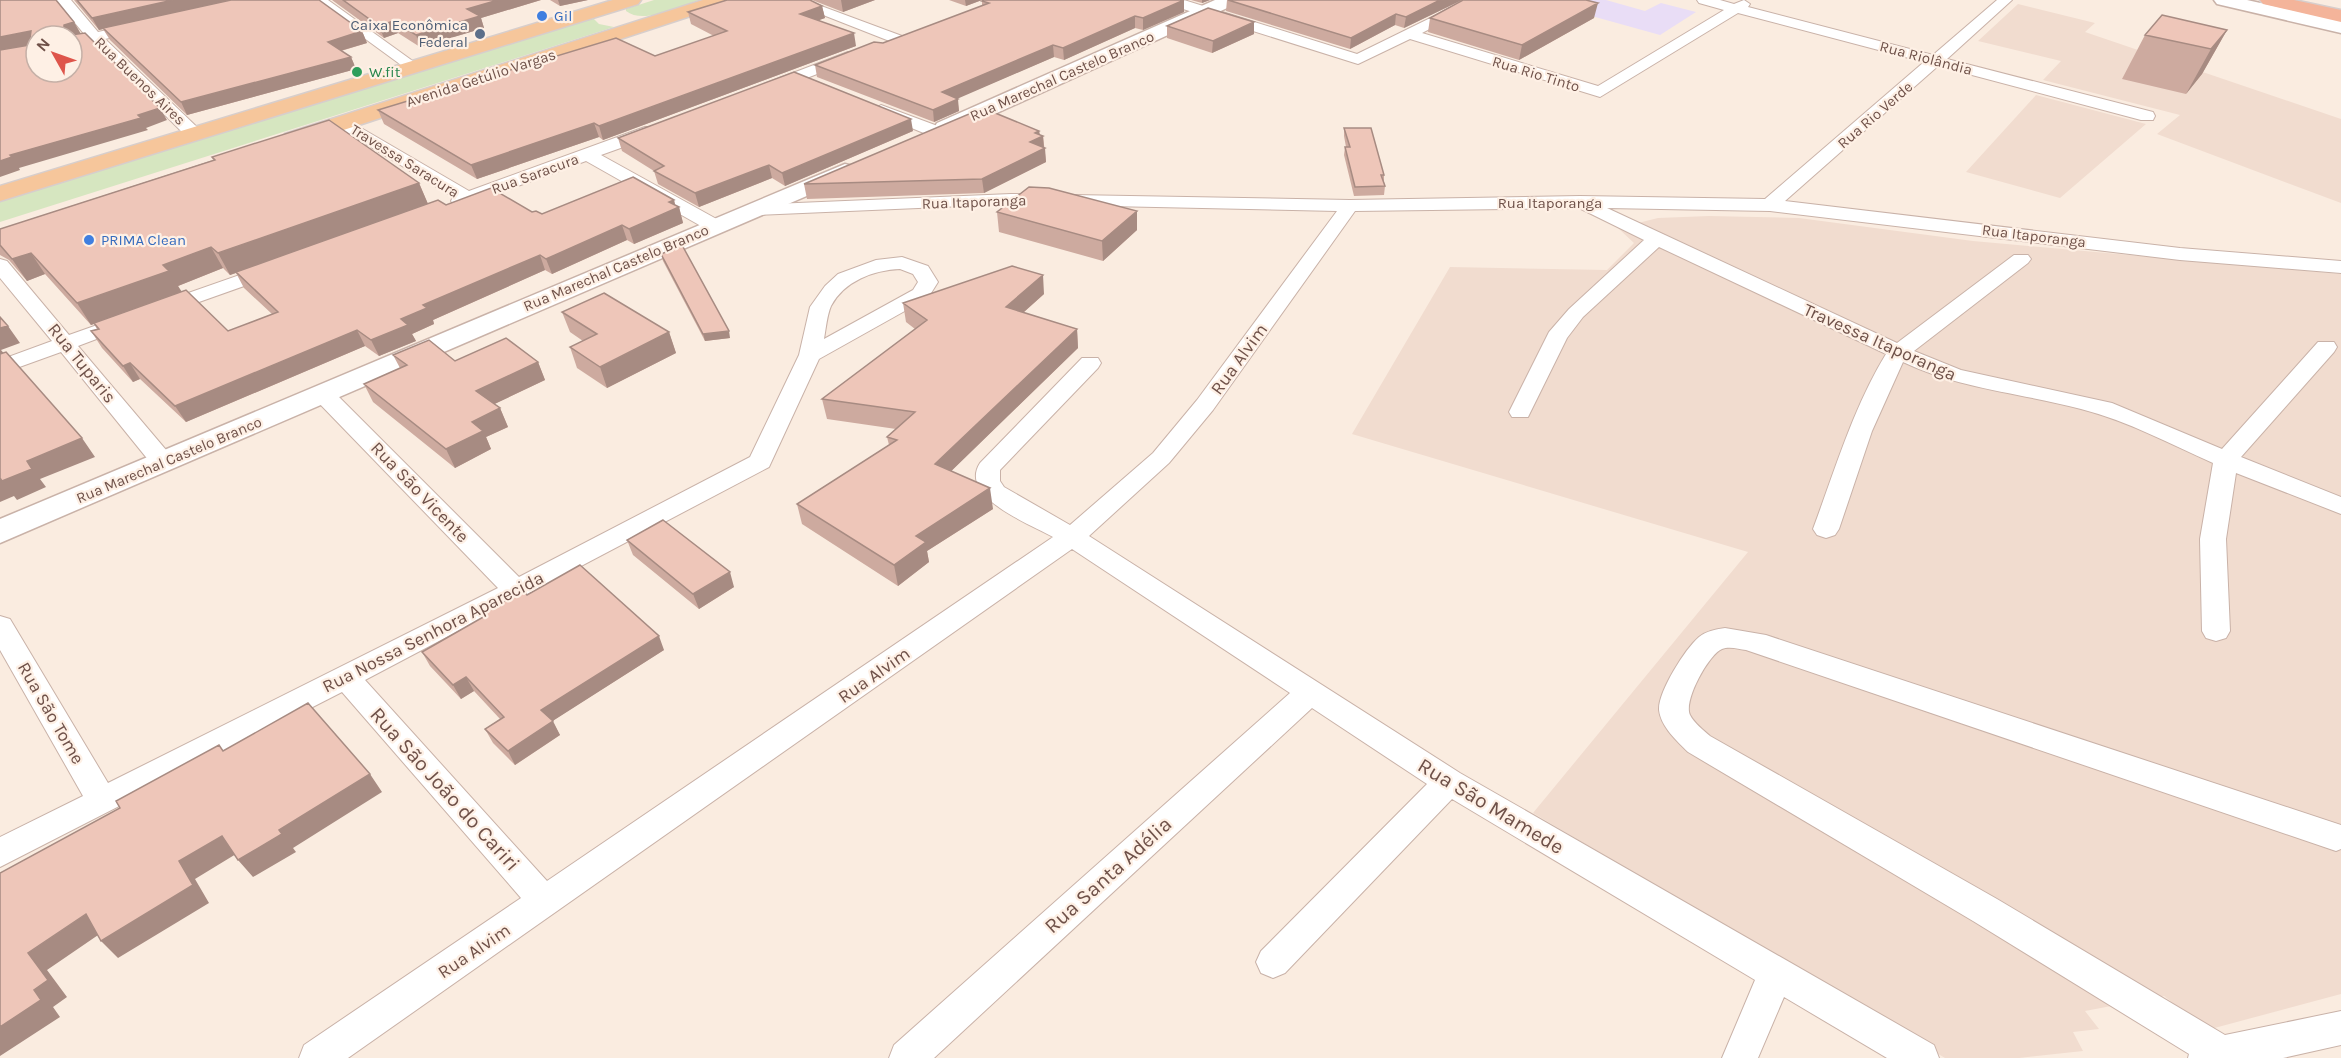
<svg xmlns="http://www.w3.org/2000/svg" width="2341" height="1058" viewBox="0 0 2341 1058" font-family="Karla,sans-serif">
	<rect width="100%" height="100%" fill="#faece0"/>
	<!-- residential -->
	<path fill="#f1dccf" d="M2018,4L2095,23L2085,32L2341,119V203L2157,134L2180,115L2043,80L2061,61L1978,41Z
		M2036,95L2146,124L2060,198L1966,172Z
		M1709,216L1799,218L1973,241L2341,274V994L2207,1030L2164,996L2085,1011L2099,1029L2073,1032L2083,1051L2019,1058H1945L1533,813L1748,552L1352,434L1450,267L1607,270L1634,243L1618,228L1658,218Z"/>
	<!-- education -->
	<path fill="#e9ddf6" d="M1534,0H1606L1645,11L1661,3L1696,12L1660,35Z"/>
	<!-- green -->
	<path fill="#d6e6c0" d="M654,0H699C679,6 644,25 626,11V9Z
		M593,18L599,24L614,27L0,222V201Z"/>
	<g fill="none" stroke-linecap="round" stroke-linejoin="round">
		<defs>
			<path id="minor" d="M56,0H71L98,32L139,23L144,24L146,27L144,30L105,39L200,130L202,134L200,138H188L92,42L72,46V38L85,35Z
				M312,0H328L421,67L413,72L408,70Z
				M785,0H805L902,36L904,39L897,43L892,42Z
				M1162,0H1184L1357,54L1467,0H1485L1422,33L1598,86L1724,10L1699,3L1697,0H1720L1734,4L1744,0L1750,4L1748,7L1933,55L1997,0H2012L1947,59L2153,112L2155,116L2153,120H2141L1938,66L1785,201L2180,248L2341,261V273L2180,260L1770,211L1607,208L1897,343L2014,255H2028L2031,259L2028,263L1914,351L1961,370L2112,403L2222,449L2318,342H2334L2337,347L2334,352L2241,457L2341,497V514L2236,473L2226,539L2230,631L2226,638L2216,641L2206,638L2202,631L2200,539L2213,463C2170,444 2128,421 2081,409C2021,393 1960,389 1903,362L1872,431L1839,529L1835,535L1826,538L1817,535L1813,529C1835,470 1853,408 1886,354L1659,247L1583,317L1567,338L1528,417H1512L1509,412L1549,332L1569,309L1644,240L1579,208L1355,211L1213,410L1169,463L1089,536L1460,773L1934,1045L1939,1058H1887L1784,997L1758,1058H1722L1755,980L1452,799L1285,973L1273,978L1261,973L1256,962L1261,951L1427,784L1312,708L934,1058H889L894,1045L1290,693L1072,549L348,1058H299L304,1045L521,898L342,692L0,867V837L83,796L0,650V616L10,619L108,783L498,588L315,399L312,394L315,389H331L519,577L750,457L799,355L810,307L825,286L838,274L876,260L902,257L928,266L938,282L928,298L819,359L769,467L365,680L547,881L1053,537C1030,524 958,497 980,463L1082,358H1098L1101,363L1098,368L1000,470V481L1004,487L1070,525L1153,453L1197,400L1337,211L1011,204L756,215L749,213L747,209L749,205L1011,194L1350,200L1580,196L1765,199L1924,62L1738,13L1600,97L1410,39L1358,64L1164,3ZM900,269L913,274L918,282L913,290L824,339C826,328 827,315 831,306C844,281 874,270 900,269Z
				M848,52L853,54L856,57L853,60L776,90H764L762,87L764,84Z
				M881,105L943,128L945,132L937,137L931,136L875,113L873,110Z
				M344,118L469,191L645,127H657L659,131L657,135L601,155L722,222L724,226L722,230H708L586,161L466,205H454L451,201L453,197L338,127L336,123Z
				M0,259L7,261L69,335L117,318H131L135,322L131,326L78,346L172,457L175,462L172,467L163,470L154,467L61,352L0,374V360L52,341L0,278Z
				M274,263L281,265L284,269L281,273L168,313H154L151,309L154,305Z
				M1725,628L1766,635L2341,825V849L2336,851L1746,650C1739,649 1729,646 1722,649C1709,654 1683,701 1690,715C1694,723 1703,730 1710,736L1997,899L2225,1035L2341,1011V1045L2283,1058H2188L2189,1054L1973,921L1688,752C1677,741 1661,727 1659,710C1658,692 1685,649 1699,637C1706,631 1717,629 1725,628Z"/>
			<path id="tertiary" d="M1215,0H1239L1236,4L953,133H937L934,128L937,123Z
				M2214,0H2247L2341,21V33L2217,4Z
				M845,164L853,166L856,171L853,176L0,543V519Z"/>
			<path id="primary" d="M613,0H641L638,4L0,201V186Z
				M703,0H730L727,4L301,144H285L282,139L285,134Z"/>
			<path id="trunk" d="M2260,0H2294L2341,10V22L2263,4Z"/>
		</defs>
		<!-- minor casing -->
		<use href="#minor" stroke="#c9b2a8" stroke-width="2"/>
		<!-- tertiary casing -->
		<use href="#tertiary" stroke="#c9b2a8" stroke-width="3"/>
		<!-- primary casing -->
		<use href="#primary" stroke="#d7cecc" stroke-width="3"/>
		<!-- trunk casing -->
		<use href="#trunk" stroke="#d7cecc" stroke-width="3"/>
		<!-- minor -->
		<use href="#minor" fill="#fff" fill-rule="evenodd"/>
		<!-- tertiary -->
		<use href="#tertiary" fill="#fff" fill-rule="evenodd"/>
		<!-- primary -->
		<use href="#primary" fill="#f6c69b" fill-rule="evenodd"/>
		<!-- trunk -->
		<use href="#trunk" fill="#f4b49a" fill-rule="evenodd"/>
	</g>
	<!-- wall -->
	<path fill="#cdaa9f" fill-rule="evenodd" d="M74,0H230L362,31L367,43L341,51L351,57L356,69L187,115L110,40L103,29L99,30Z
		M332,0H541L481,18L484,28L420,47L398,33L384,38Z
		M550,0H588L560,6Z
		M812,0H875L843,12Z
		M949,0H982L966,6Z
		M1191,0H1210L1202,3Z
		M1227,0H1462L1404,28L1395,25L1350,49L1226,11Z
		M982,1L1184,12L1143,30L1135,28L1064,60L1054,57L957,98L959,111L934,122L817,77L815,65L883,43L982,6Z
		M822,6L825,18L819,20L856,46L603,140L599,137L477,179L384,124L378,110L655,56L714,36L691,24L688,12Z
		M1430,18H1594L1519,60L1428,32Z
		M1167,26L1254,34L1212,53L1167,38Z
		M2227,30L2202,74L2186,94L2122,79L2145,35Z
		M1344,128L1384,175V182L1385,186L1384,195L1354,196L1344,155L1345,147H1346L1344,136Z
		M913,131L785,186L772,178L699,207L658,184L654,171L622,151L618,138Z
		M1039,131L1040,135L1043,136L1046,162L984,193L807,199L804,184Z
		M212,157L419,183L428,204L446,205L532,212L542,214L674,200L675,205L679,207L683,223L634,244L627,240L552,274L545,270L433,320L434,324L412,334L416,341L379,356L365,346L186,422L140,379L133,382L102,348L91,331L97,329L94,324L91,325L45,274L27,281L9,260L0,255V229L213,160ZM223,268L230,275L236,273L244,288L272,314L228,331L181,292L178,286Z
		M997,212L1137,230L1103,261L999,232Z
		M661,254L730,338L705,341L663,261Z
		M1044,294L1023,313L1077,329L1078,348L951,471L993,509L927,551L929,562L898,586L802,524L797,504L889,445L887,437L896,429L827,419L822,399L915,329L906,322L903,303Z
		M562,312L669,332L676,353L607,388L577,368L570,347L583,341L570,332Z
		M393,355L455,361L538,362L545,380L494,404L500,408L508,427L486,437L491,449L455,468L373,402L364,384L400,368Z
		M627,540L734,587L699,609L633,555Z
		M527,595L664,650L552,721L560,735L515,765L493,743L485,729L500,719L474,691L461,699L430,666L422,652L484,617L482,613Z"/>
	<!-- shaded-wall -->
	<path fill="#a78b82" d="M173,0H230L99,30L92,18Z
		M498,0H541L481,18L484,28L420,47L416,35L467,9Z
		M558,0H588L560,6Z
		M841,0H875L843,12Z
		M965,0H982L966,6Z
		M1184,0V12L1143,30V18Z
		M1202,0H1210L1202,3Z
		M1440,0H1462L1404,28L1406,17Z
		M1598,3L1594,18L1519,60L1522,45Z
		M822,6L825,18L803,26L800,14Z
		M1396,14L1395,25L1350,49L1351,38Z
		M1135,16V28L1064,60L1063,48Z
		M393,21L398,33L384,38L379,26Z
		M74,22L81,34L64,36V25Z
		M1254,22V34L1212,53L1213,41Z
		M2227,30L2202,74L2186,94L2211,49Z
		M31,31L36,44L0,50V37Z
		M362,31L367,43L333,53L328,42Z
		M854,33L856,46L603,140L599,126Z
		M1053,45L1054,57L943,105L942,92Z
		M351,57L356,69L187,115L181,102Z
		M958,99L959,111L934,122L933,110Z
		M160,108L167,120L146,128L148,130L19,168L20,170L0,177V161L10,155Z
		M911,119L913,131L785,186L782,173Z
		M594,123L599,137L477,179L471,165Z
		M1039,131L1040,137L1043,136L1044,149L1045,148L1046,162L984,193L982,179L1030,142L1035,133Z
		M769,165L772,178L699,207L695,193Z
		M419,183L428,204L230,275L218,253Z
		M674,200L676,209L679,207L683,223L634,244L629,229L669,202Z
		M1137,211V230L1103,261L1102,241Z
		M622,225L627,240L552,274L546,259Z
		M211,247L223,268L178,286L182,292L91,325L77,303L163,265Z
		M31,253L45,274L27,281L12,259Z
		M540,255L545,270L433,320L434,324L412,334L416,341L379,356L371,340L401,319L423,305Z
		M1043,275L1044,294L1008,326L1006,307Z
		M8,326L20,343L1,350L6,356L0,358V328Z
		M1077,329L1078,348L938,484L935,464Z
		M357,330L365,346L186,422L175,406Z
		M729,331L730,338L705,341L703,334Z
		M669,332L676,353L607,388L600,367Z
		M538,362L545,380L484,409L476,391Z
		M130,363L140,379L133,382L123,366Z
		M500,408L508,427L486,437L491,449L455,468L446,449L472,422Z
		M82,438L95,457L40,479L46,487L17,500L14,496L0,502V478L27,461Z
		M990,488L993,509L927,551L929,562L898,586L894,565L916,536Z
		M730,572L734,587L699,609L693,594Z
		M659,636L664,650L548,724L541,710Z
		M466,677L474,691L461,699L453,685Z
		M553,721L560,735L515,765L508,751Z
		M370,774L382,792L293,848L296,852L253,877L238,860L279,830Z
		M222,836L236,854L195,879L209,903L118,958L101,941L179,861Z
		M86,914L104,931L47,970L67,997L53,1007L60,1017L0,1056V1027L28,953Z"/>
	<!-- building -->
	<path fill="#eec6b9" stroke="#a78b82" stroke-width="1.5" fill-rule="evenodd" d="M0,0H56L74,22L64,25V36L85,33L160,108L138,115L141,118L10,155L12,157L0,161V50L29,45L31,31L0,37ZM36,36H72V72H36Z
		M77,0H173L92,18Z
		M231,0H319L362,31L328,42L351,57L181,102L103,28Z
		M343,0H498L467,9L480,16L416,35L393,21L379,26Z
		M727,0H810L822,6L800,14L854,33L599,126L594,123L471,165L378,110L616,38L655,56L727,31L688,12Z
		M984,0H1184L1143,18L1135,16L1063,48L1053,45L942,92L958,99L933,110L815,65L874,42L883,43L989,3L982,1Z
		M1228,0H1440L1406,17L1396,14L1351,38Z
		M1463,0H1586L1598,3L1522,45L1430,18Z
		M1208,8L1254,22L1213,41L1167,26Z
		M2162,15L2227,30L2211,49L2145,35Z
		M794,72L911,119L782,173L769,165L695,193L654,171L664,166L618,138Z
		M983,108L1039,131L1035,133L1043,136L1030,142L1045,148L982,179L804,184Z
		M329,120L419,183L218,253L211,247L163,265L169,271L77,303L31,253L12,259L0,245V229L215,160L212,157Z
		M1344,128H1371L1384,175H1381L1385,186L1355,187L1345,147H1350Z
		M633,177L674,200L669,202L679,207L629,229L622,225L546,259L540,255L423,305L427,308L401,319L408,325L371,340L357,330L175,406L130,363L123,366L91,331L99,329L94,323L186,290L228,331L278,312L236,272L438,200L446,205L491,188L532,212L536,211L542,214Z
		M1029,187L1049,188L1137,211L1102,241L997,212Z
		M682,245L729,331L703,334L661,254Z
		M1012,266L1043,275L1006,307L1077,329L935,464L990,488L916,536L926,542L894,565L797,504L897,440L887,437L915,412L822,399L927,320L903,303Z
		M604,293L669,332L600,367L570,347L597,334L562,312Z
		M0,317L8,326L0,328Z
		M506,338L538,362L476,391L500,408L472,422L483,431L446,449L364,384L407,365L393,355L429,340L455,361Z
		M6,352L82,438L27,461L32,469L2,481L0,478V354Z
		M663,520L730,572L693,594L627,540Z
		M580,565L659,636L541,710L553,721L508,751L485,729L504,717L466,677L453,685L422,652L485,616L482,613L524,591L527,595Z
		M308,703L370,774L279,830L282,834L238,860L222,836L179,861L193,885L101,941L86,914L28,953L48,980L34,990L41,1000L0,1027V873L120,808L116,801L219,745L223,751Z"/>
	<!-- markers -->
	<g fill="#3f7fe0" stroke="#fef0e5" stroke-width="2">
		<circle cx="542" cy="16" r="6"/>
		<circle cx="89" cy="240" r="6"/>
	</g>
	<circle fill="#5c6f8a" stroke="#fef0e5" stroke-width="2" cx="480" cy="34" r="6"/>
	<circle fill="#2e9e5b" stroke="#fef0e5" stroke-width="2" cx="357" cy="72" r="6"/>
	<g text-anchor="middle" dominant-baseline="central" stroke-width="4.5" stroke-linejoin="round" paint-order="stroke">
		<!-- far-shop labels -->
		<g font-size="15" fill="#366cbe" stroke="#fef0e5" text-anchor="start">
			<text x="554" y="16">Gil</text>
			<text x="101" y="240">PRIMA Clean</text>
		</g>
		<!-- far-service labels -->
		<g font-size="15" fill="#4e5e75" stroke="#fef0e5" text-anchor="end">
			<text x="468" y="25">Caixa Econômica<tspan x="468" dy="17">Federal</tspan></text>
		</g>
		<!-- far-street labels -->
		<g font-size="15" fill="#6f5149" stroke="#fef0e5">
			<text transform="translate(1926 58) rotate(15)">Rua Riolândia</text>
			<text transform="translate(1536 74) rotate(17)">Rua Rio Tinto</text>
			<text transform="translate(1062 76) rotate(-24)">Rua Marechal Castelo Branco</text>
			<text transform="translate(481 78) rotate(-18)">Avenida Getúlio Vargas</text>
			<text transform="translate(140 81) rotate(44)">Rua Buenos Aires</text>
			<text transform="translate(1875 115) rotate(-41)">Rua Rio Verde</text>
			<text transform="translate(405 161) rotate(32)">Travessa Saracura</text>
			<text transform="translate(535 174) rotate(-20)">Rua Saracura</text>
			<text transform="translate(974 202) rotate(-2)">Rua Itaporanga</text>
			<text x="1550" y="203">Rua Itaporanga</text>
			<text transform="translate(2034 236) rotate(7)">Rua Itaporanga</text>
			<text transform="translate(616 268) rotate(-23)">Rua Marechal Castelo Branco</text>
			<text transform="translate(169 460) rotate(-23)">Rua Marechal Castelo Branco</text>
		</g>
		<!-- far-leisure labels -->
		<g font-size="15" fill="#27864d" stroke="#fef0e5" text-anchor="start">
			<text x="369" y="72">W.fit</text>
		</g>
		<!-- street labels -->
		<g font-size="18" fill="#6f5149" stroke="#fef0e5">
			<text transform="translate(1880 342) rotate(24)">Travessa Itaporanga</text>
			<text transform="translate(1239 359) rotate(-54)">Rua Alvim</text>
			<text transform="translate(82 363) rotate(51)">Rua Tuparis</text>
			<text transform="translate(420 492) rotate(46)">Rua São Vicente</text>
			<text transform="translate(433 632) rotate(-27)">Rua Nossa Senhora Aparecida</text>
			<text transform="translate(874 675) rotate(-35)">Rua Alvim</text>
			<text transform="translate(51 713) rotate(60)">Rua São Tome</text>
			<text transform="translate(474 951) rotate(-34)">Rua Alvim</text>
		</g>
		<!-- near-street labels -->
		<g font-size="21" fill="#6f5149" stroke="#fef0e5">
			<text transform="translate(445 789) rotate(48)">Rua São João do Cariri</text>
			<text transform="translate(1491 806) rotate(31)">Rua São Mamede</text>
			<text transform="translate(1108 875) rotate(-42)">Rua Santa Adélia</text>
		</g>
	</g>
	<!-- north arrow -->
	<g transform="translate(54 54) rotate(310)"><circle r="28" fill="#fef0e5" stroke="#c5b0a7" stroke-width="1.5"/>
	<path d="M0-4.5L10 22L0 15L-10 22Z" fill="#de554b"/>
	<text y="-9" font-size="16" font-weight="bold" text-anchor="middle" fill="#6f5149">N</text>
	</g>
</svg>
